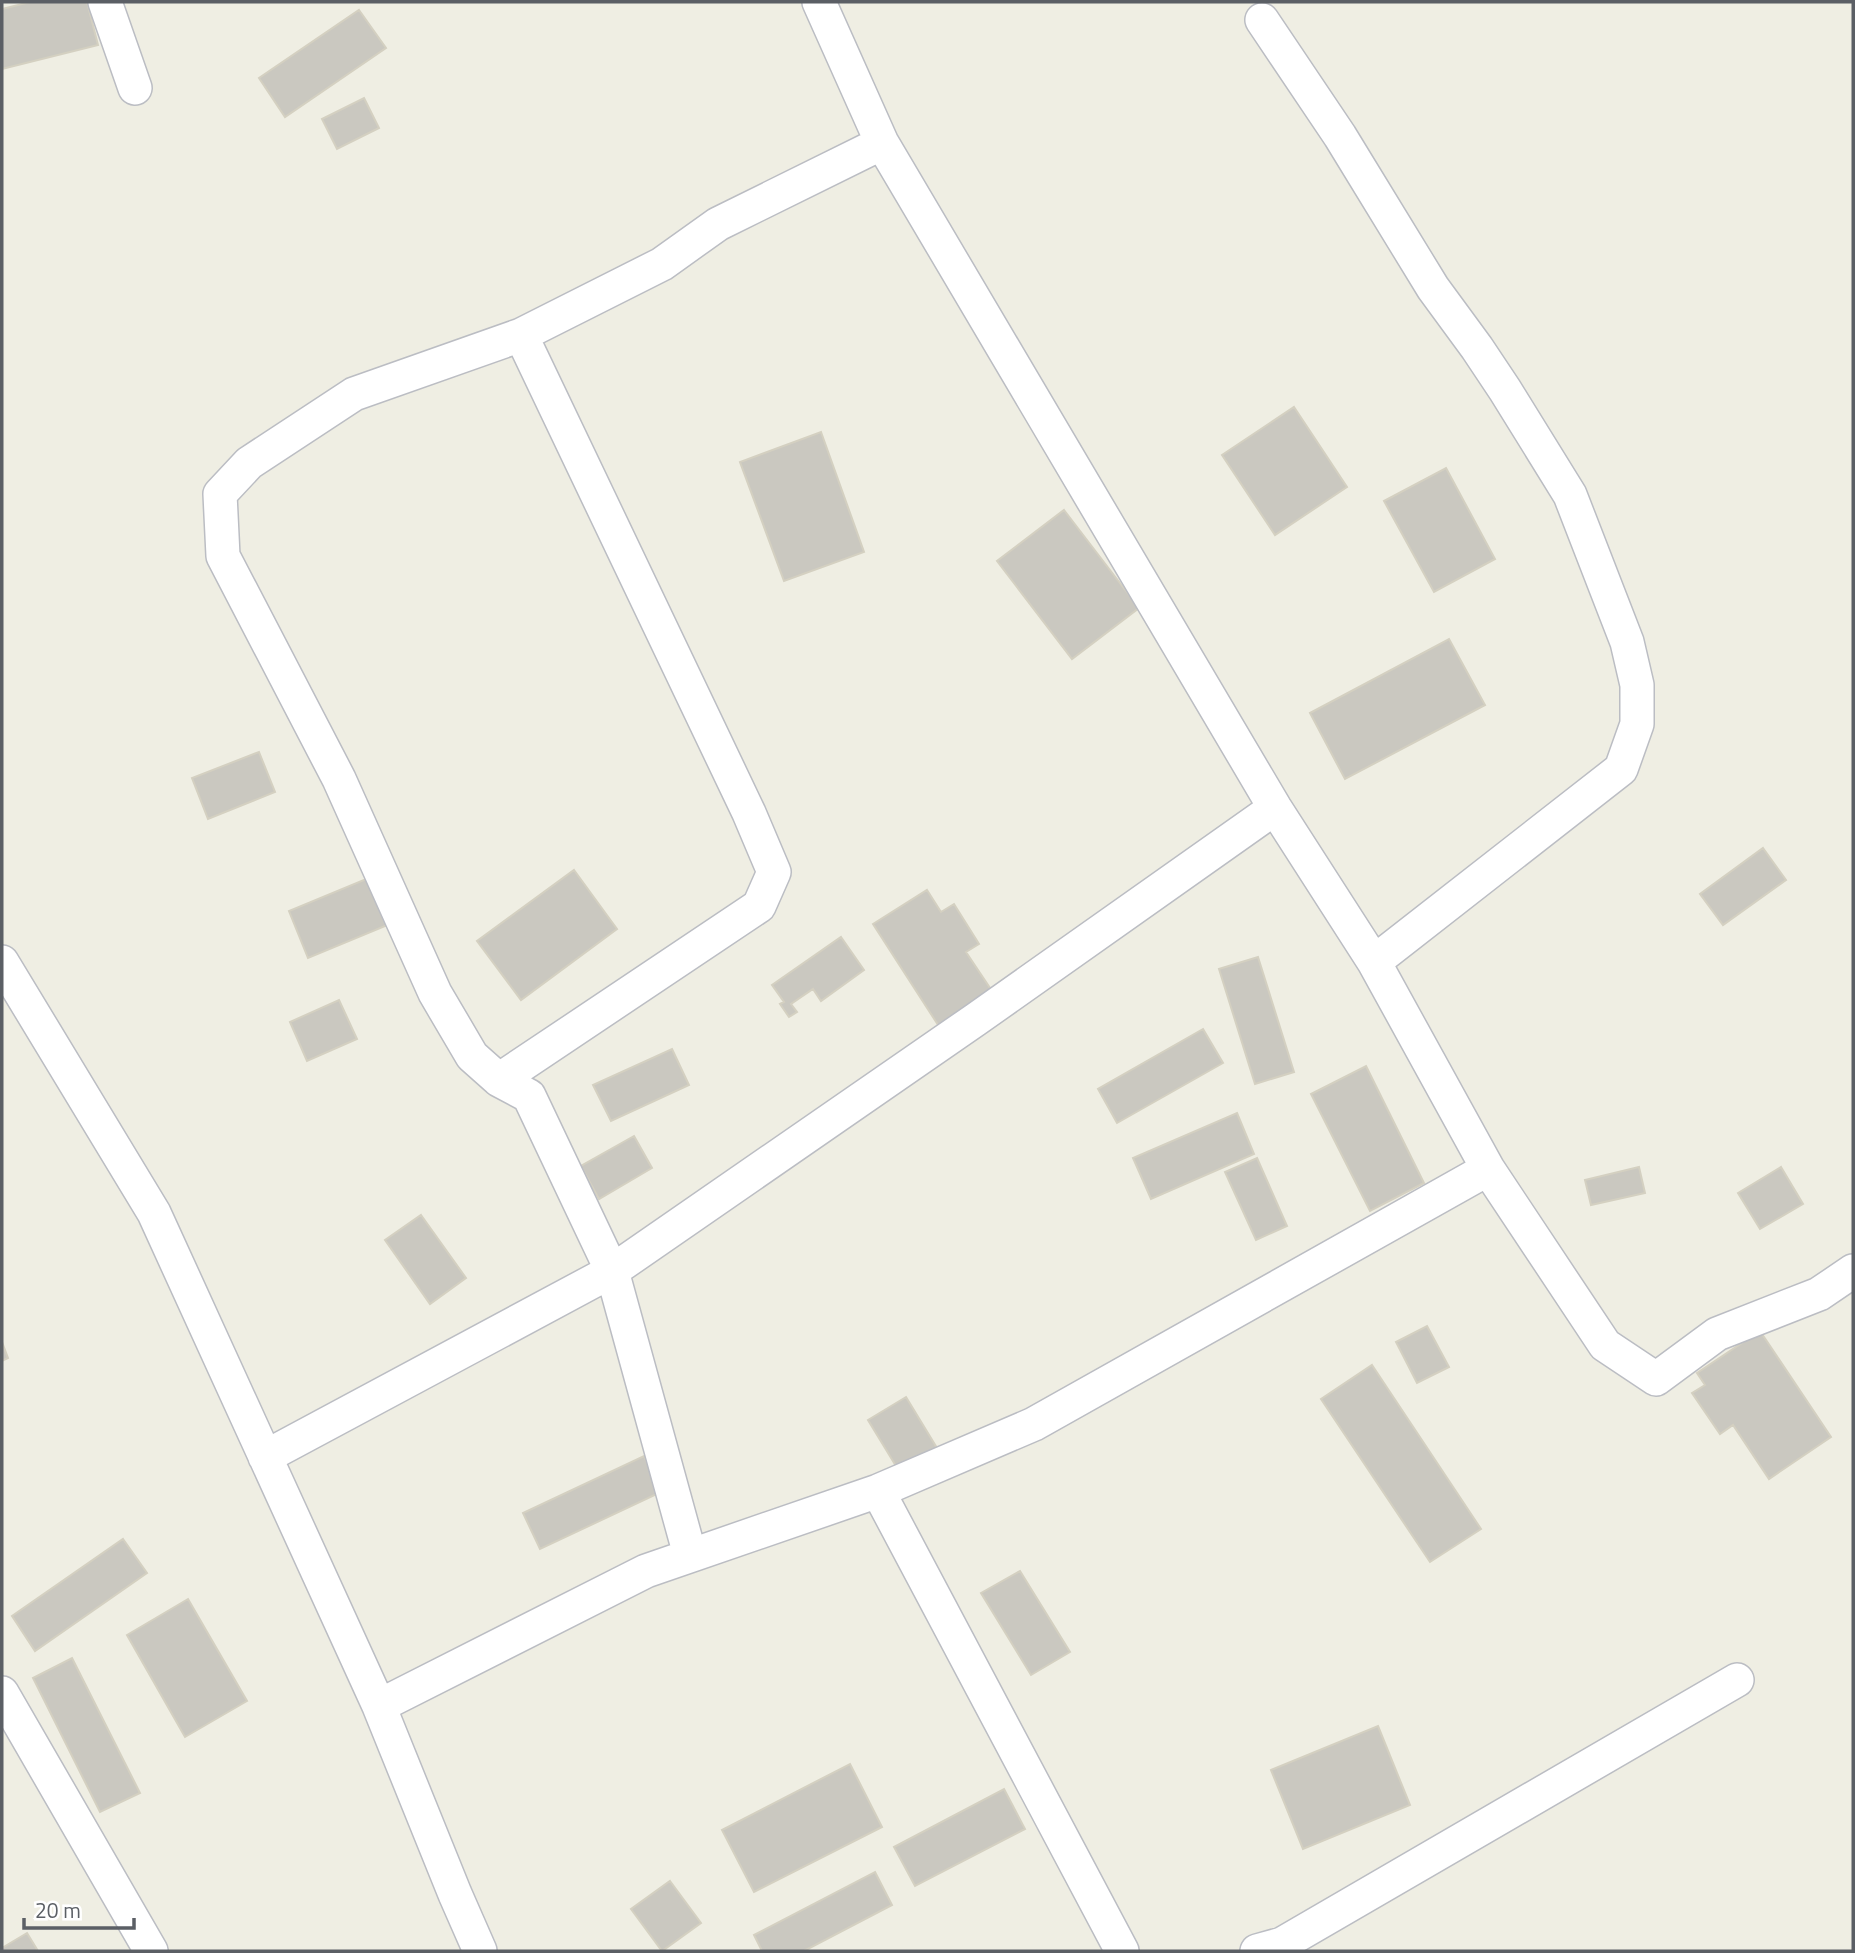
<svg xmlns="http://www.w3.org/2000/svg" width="1855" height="1953" viewBox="0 0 1855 1953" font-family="'Titillium Web',sans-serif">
	<rect width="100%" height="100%" fill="#efeee3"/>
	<!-- building -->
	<path fill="#cac8c0" stroke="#d4d0c1" stroke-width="2" d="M30,2H87L98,45L2,69V9Z
		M359,10L386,48L285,117L259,78Z
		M364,98L379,128L337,149L322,119Z
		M1294,407L1347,487L1275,535L1222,455Z
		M821,432L864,552L784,581L740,462Z
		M1446,468L1495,559L1434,592L1384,501Z
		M1064,510L1139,608L1072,659L997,561Z
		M1449,639L1485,705L1345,779L1310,713Z
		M259,752L275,792L208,819L192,778Z
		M1763,848L1786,880L1723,925L1700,894Z
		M574,870L617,929L521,1000L477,941Z
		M371,877L390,924L308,958L289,911Z
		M927,890L941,912L954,904L979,944L966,952L994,994L940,1028L873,924Z
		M841,937L864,970L821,1001L813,989L791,1004L797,1012L789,1017L780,1004L784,1002L772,985Z
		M1258,957L1294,1072L1255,1084L1219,969Z
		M339,1000L357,1039L307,1061L290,1022Z
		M1203,1029L1223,1063L1117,1123L1098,1089Z
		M672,1049L689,1085L611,1121L593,1085Z
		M1366,1066L1424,1183L1370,1211L1311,1094Z
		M1237,1113L1254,1154L1151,1199L1133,1158Z
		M634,1136L652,1168L599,1199L581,1166Z
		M1257,1158L1287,1226L1256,1240L1225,1172Z
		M1639,1167L1645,1193L1591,1205L1585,1180Z
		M1781,1167L1803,1204L1760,1229L1738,1193Z
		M421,1215L466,1278L430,1304L385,1240Z
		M1427,1326L1449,1367L1417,1383L1396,1342Z
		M1760,1331L1831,1437L1769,1479L1733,1425L1720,1434L1692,1393L1705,1385L1697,1373Z
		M2,1342L8,1358L2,1361Z
		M1372,1365L1481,1529L1430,1562L1321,1399Z
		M906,1397L940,1453L902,1476L868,1420Z
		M644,1456L661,1492L540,1549L523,1513Z
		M123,1539L147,1573L35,1651L12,1616Z
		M1020,1571L1070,1652L1031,1675L981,1593Z
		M188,1599L247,1701L185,1737L127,1635Z
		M72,1658L140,1793L100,1812L33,1678Z
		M1378,1726L1410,1805L1303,1849L1271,1770Z
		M850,1764L882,1827L754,1892L722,1830Z
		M1004,1789L1025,1829L915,1886L894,1847Z
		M875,1872L892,1905L804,1951H762L754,1935Z
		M670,1881L701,1923L662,1951L631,1909Z
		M27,1933L38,1951H2V1948Z"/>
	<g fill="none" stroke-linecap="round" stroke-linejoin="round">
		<defs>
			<path id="minor" d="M105,2L135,88
				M819,2L882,143L1275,808L1374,962L1488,1169L1605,1345L1656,1379L1717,1334L1819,1294L1853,1271
				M1262,20L1340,136L1433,288L1477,348L1505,390L1570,495L1627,642L1637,685V724L1621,769L1374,962
				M2,962L154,1213L379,1706L455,1894L480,1951
				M499,1080L759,906L774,872L749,813L521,335
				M265,1457L612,1271L975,1020L1275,808
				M878,1491L1122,1951
				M690,1555L612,1271L529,1096L499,1080L472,1056L435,993L339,779L223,556L220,494L249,463L354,394L521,335L662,264L718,224L882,143
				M2,1693L151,1951
				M379,1706L646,1571L878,1491L1034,1424L1488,1169
				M1257,1951L1282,1944L1737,1680"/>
		</defs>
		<!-- minor casing -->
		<use href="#minor" stroke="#bbbdc3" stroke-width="36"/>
		<!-- minor -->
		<use href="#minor" stroke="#fff" stroke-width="33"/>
	</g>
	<!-- border -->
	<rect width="1855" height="1953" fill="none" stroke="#5b5f65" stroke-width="7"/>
	<!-- scale -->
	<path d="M24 1918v10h110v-10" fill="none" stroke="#5b5f65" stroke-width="3.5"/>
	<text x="35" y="1918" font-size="21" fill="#5b5f65" stroke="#ffffff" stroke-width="5" paint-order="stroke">20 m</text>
</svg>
